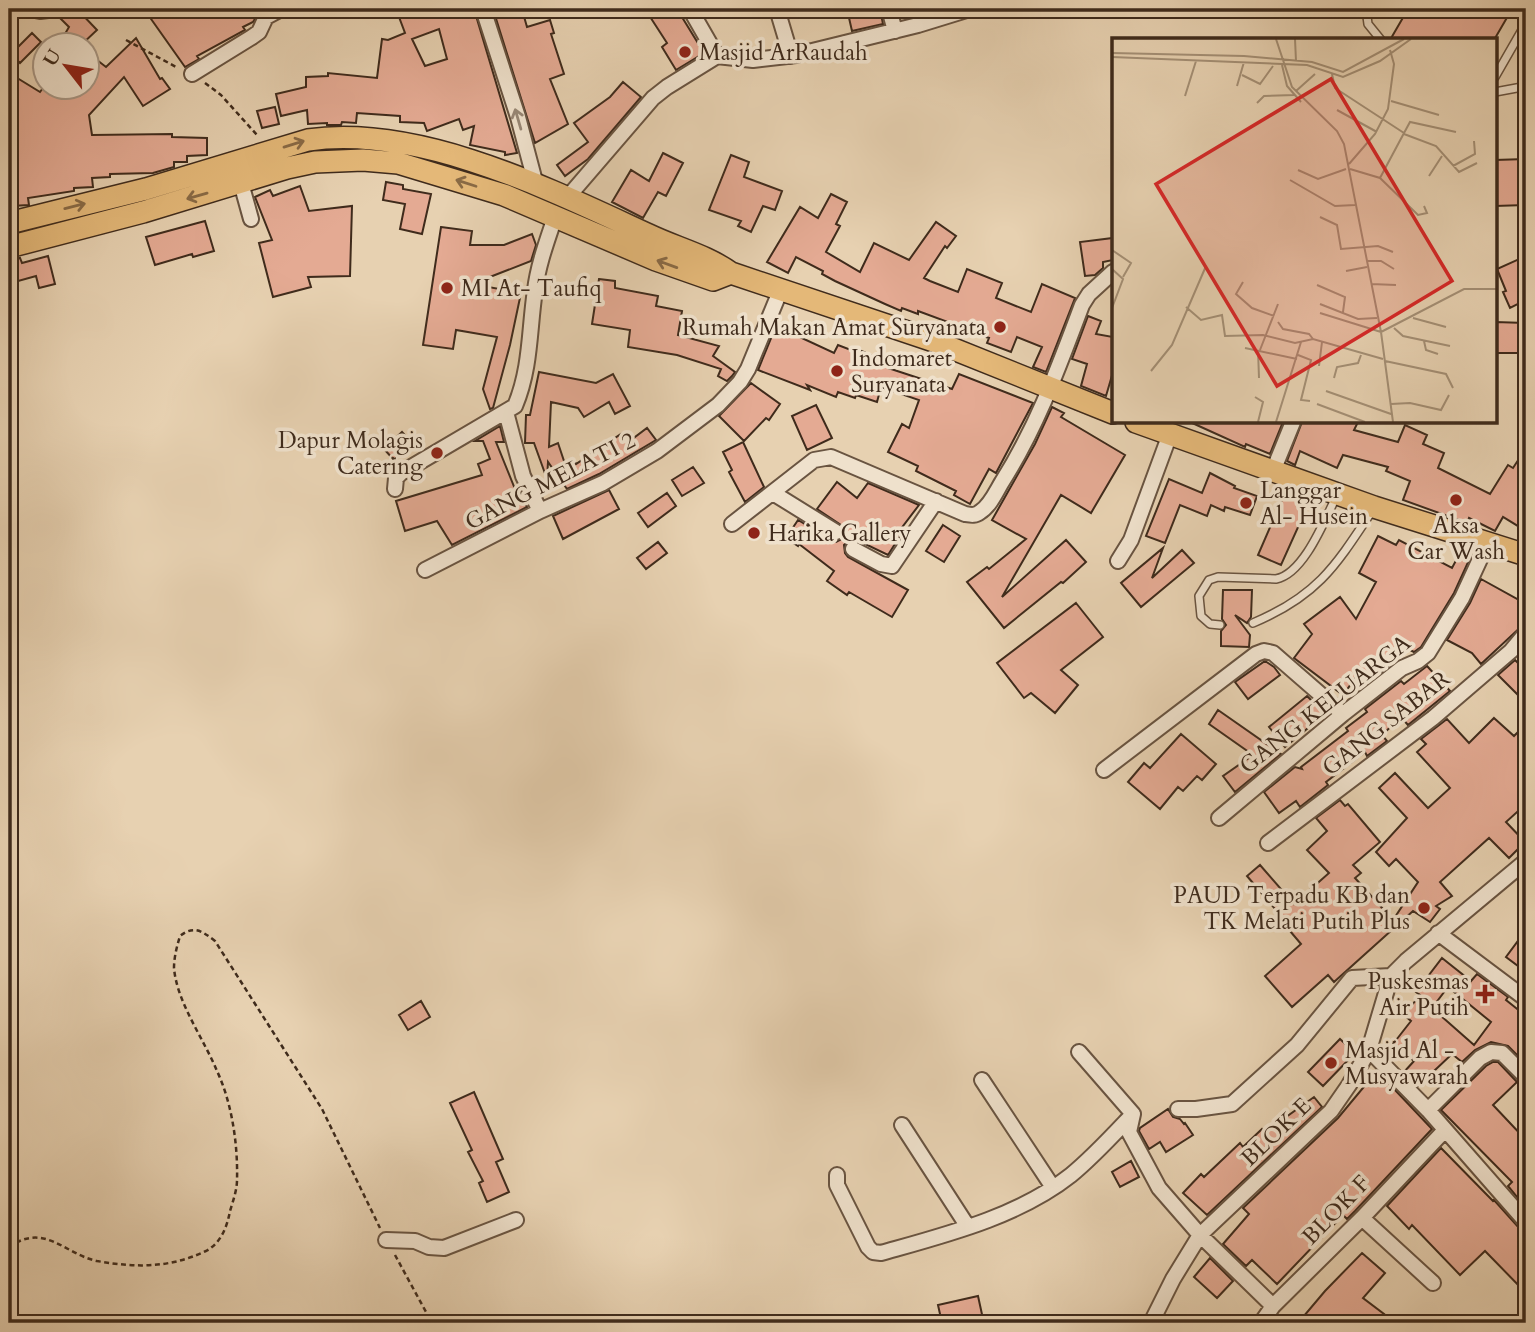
<svg xmlns="http://www.w3.org/2000/svg" width="1535" height="1332" viewBox="0 0 1535 1332" font-family="Cardo,serif">
	<rect width="100%" height="100%" fill="#e7d1b1"/>
	<filter id="stains"><feTurbulence type="fractalNoise" baseFrequency=".00286" numOctaves="4"/><feColorMatrix values="0 0 0 0 .2 0 0 0 0 .09 0 0 0 0 .02 0 0 0 .5 -.17"/></filter>
	<radialGradient id="worn" r=".72"><stop offset=".6" stop-color="#630" stop-opacity="0"/><stop offset="1" stop-color="#630" stop-opacity=".3"/></radialGradient>
	<!-- building -->
	<path fill="#e4aa93" stroke="#3f2b1c" stroke-width="2" fill-rule="evenodd" d="M73,9H77L97,30L80,46H58L69,27L61,19Z
		M144,9H261L253,22L243,27L245,30L197,56L199,59L185,67Z
		M396,9H474L517,153L505,155V152L470,145L474,126L463,130L459,119L427,131L424,123L400,122V116L357,113L356,123L342,122L341,125H327V123L308,124L307,110L281,116L276,94L306,87V77L328,76V73L377,78L382,39L388,40L405,33ZM439,29L447,59L425,66L412,39Z
		M493,9H516L517,14L523,13L527,27L550,20L554,33L551,34L564,74L550,79L568,124L535,143Z
		M645,9H677L704,53L676,70L662,47L667,43Z
		M847,9H880L883,24L852,31Z
		M1408,9H1512L1494,40H1390Z
		M32,33L41,42L20,63L11,54Z
		M136,38L160,79L162,78L170,89L143,106L124,77L89,115L92,135L172,134V137L207,138V155L187,156V162H174V167L153,173L110,174V177L92,178L93,187L74,188V191L28,198L29,205L11,206L9,180V73L40,92L43,88H88V53L106,67Z
		M623,82L641,97L588,159L565,176L557,165L588,142L574,123L610,97Z
		M275,107L279,124L262,128L257,111Z
		M663,153L683,163L666,196L658,192L643,218L612,202L631,170L649,181Z
		M731,155L749,162L744,177L782,191L775,210L763,206L751,232L738,226L741,221L709,210Z
		M1526,159V205L1495,206V160Z
		M386,182L403,185V189L431,194L422,234L400,229L405,204L383,200Z
		M300,186L309,211L352,206L350,276L308,277L311,287L273,297L259,243L272,240L255,197L270,190L273,196Z
		M831,194L847,202L836,224L840,226L826,252L860,272L874,243L909,260L936,222L956,236L947,248L945,246L924,278L930,281L958,292L967,269L1002,283L996,298L1031,312L1042,284L1075,298L1046,372L1033,367L1042,347L1017,337L1011,352L987,343L989,338L964,330L961,337L945,331L948,322L918,311V314L902,308L901,311L885,304L835,281L822,274L823,271L796,257L788,273L767,262L800,207L818,218Z
		M205,221L214,251L193,257L192,254L155,265L146,237Z
		M441,227L472,231L470,245H504L532,234L536,245L531,261L472,284L521,293L510,345L493,408L490,409L483,389L497,337L456,330L453,349L423,345Z
		M1113,238V260L1103,262V268L1095,275L1085,276L1080,242Z
		M48,256L55,284L39,288L36,276L11,283L9,260L20,258L22,263Z
		M1526,256V300L1510,308L1503,292L1506,291L1497,269Z
		M599,279L615,281V288L658,296L656,306L682,311L678,335L719,346L713,356L735,372L732,376L727,381L718,376L721,369L677,355L628,347L630,330L592,324Z
		M1088,316L1101,321L1096,334L1113,337V372L1106,396L1081,386L1087,364L1072,359Z
		M1495,322L1526,323V353H1495Z
		M776,326L834,353L838,345L856,352L857,349L871,355L869,360L888,366V368L952,389L959,374L1033,403L996,473L989,469L970,504L954,495L956,491L916,471L918,466L888,452L902,424L909,428L919,400L881,387L877,402L856,395L855,398L838,392L836,397L807,385L810,390L758,370Z
		M539,372L596,383L613,374L630,406L615,414L609,402L584,417L578,408L551,402L549,447L558,443L565,464L573,459L576,464L621,434L627,443L647,428L656,440L599,474L567,489L548,462L547,479L534,443H525L526,415H530Z
		M751,383L780,404L769,420L766,418L744,441L719,416Z
		M816,405L832,438L807,450L792,416Z
		M1052,407L1064,413L1061,417L1125,455L1091,513L1061,495L1002,597L1066,540L1086,562L1063,583L1061,582L1004,628L967,582L987,567L989,569L1026,539L992,520L1035,444Z
		M1190,422H1283L1270,454L1246,444L1245,447Z
		M1302,422H1358L1354,430L1398,442L1405,425L1427,435L1423,444L1444,453L1438,468L1490,494L1508,465L1513,468L1526,448V531L1503,517L1495,531L1469,518L1467,523L1403,500L1410,481L1386,471L1388,467L1343,455L1337,468L1300,451L1295,465L1287,461Z
		M500,426L504,442H496L515,489L518,488L527,507L452,545L437,521L405,531L396,501L482,475L478,464L490,459L483,441H475Z
		M402,432L412,443L394,460L384,449Z
		M743,442L764,487L745,502L729,472L732,470L723,452Z
		M693,467L704,483L682,496L672,480Z
		M1210,473L1235,486L1234,488L1257,496L1250,515L1225,507L1224,511L1211,505L1207,516L1180,505L1165,543L1146,536L1169,479L1202,493Z
		M837,482L857,498L868,483L919,505L897,534L900,536L888,555L857,540L849,541L844,545L845,553L848,557L908,590L892,617L849,592L847,595L827,581L834,571L799,544L798,546L786,538L798,520L832,540L836,542L844,538V527L817,509Z
		M609,490L619,509L563,539L553,516Z
		M667,493L676,506L648,527L638,513Z
		M1284,495L1308,505L1281,565L1258,555Z
		M943,525L960,536L944,562L926,551Z
		M1378,536L1396,545L1399,540L1452,568L1460,553L1470,558L1454,593L1421,647L1414,652L1400,645L1386,665L1388,667L1370,681L1359,673L1343,695L1294,658L1312,634L1304,624L1340,597L1356,619L1376,582L1359,573Z
		M658,542L667,553L646,569L637,558Z
		M1163,548L1152,578L1182,550L1194,563L1141,607L1121,583Z
		M1481,579L1526,604V620L1524,624L1481,664L1472,653L1447,640L1470,603Z
		M1223,590H1252L1251,617L1247,623L1235,615L1250,635L1249,647L1221,646V631L1226,625L1222,619Z
		M1076,603L1103,637L1061,670L1078,685L1055,713L1031,693L1024,698L997,663Z
		M1515,660L1526,671V703L1498,675Z
		M1265,661L1274,667L1280,675L1248,699L1235,682Z
		M1427,666L1450,691L1408,725L1401,717L1382,735L1387,741L1367,756L1365,752L1326,782L1328,785L1300,807L1296,801L1279,813L1264,792L1295,767L1302,769L1301,767L1348,731L1346,728L1367,712L1365,709L1401,681L1404,684Z
		M1307,696L1325,714L1285,747L1269,727Z
		M1218,710L1281,754L1235,792L1223,776L1253,755L1209,724Z
		M1494,718L1514,736L1526,724V804L1506,822L1525,842L1509,858L1489,838L1440,882L1452,896L1436,906L1440,909L1430,922L1413,911L1334,982L1328,975L1292,1007L1265,976L1301,944L1279,918L1281,916L1247,876L1260,865L1294,904L1329,873L1307,850L1327,831L1316,818L1340,800L1345,806L1348,804L1380,842L1353,865L1361,873L1355,878L1393,920L1418,882L1396,859L1389,866L1376,852L1407,818L1379,788L1395,773L1428,808L1450,788L1417,752L1426,744L1421,739L1447,719L1469,743Z
		M1181,734L1216,764L1202,780L1197,776L1183,791L1178,787L1160,809L1128,782L1144,763L1150,768Z
		M1526,930V972L1506,957Z
		M1442,958L1471,981L1477,974L1508,997L1506,1000L1526,1016V1027L1520,1035L1526,1041V1064L1508,1046L1491,1042L1475,1050L1462,1062L1452,1054L1418,1086L1404,1072L1414,1061L1393,1044L1411,1021L1404,1015L1420,995L1416,992ZM1448,987L1491,1022L1474,1045L1432,1008Z
		M421,1001L430,1017L408,1030L399,1015Z
		M1340,1039L1355,1053L1323,1086L1308,1072Z
		M1493,1062H1498L1517,1082L1493,1105L1526,1140V1208L1508,1186L1512,1182L1441,1110L1486,1066Z
		M1377,1071L1432,1129L1355,1211L1347,1219L1343,1215L1277,1284L1252,1260L1246,1266L1223,1244L1249,1214L1243,1208L1338,1118Z
		M474,1092L503,1159L496,1162L509,1192L487,1202L479,1183L483,1181L468,1152L472,1150L450,1103Z
		M1314,1097L1322,1107L1207,1215L1183,1193L1201,1174L1204,1177L1240,1143L1243,1147L1262,1129L1265,1132Z
		M1168,1109L1173,1117L1180,1119L1184,1124L1185,1123L1193,1135L1166,1152L1160,1142L1149,1149L1139,1131L1140,1128Z
		M1441,1148L1493,1201L1494,1200L1519,1228L1526,1231V1293L1485,1251L1460,1275L1412,1225L1409,1229L1387,1206Z
		M1131,1161L1139,1177L1120,1187L1112,1172Z
		M1362,1253L1385,1273L1363,1298L1384,1314L1377,1323H1298L1325,1291Z
		M1210,1258L1233,1281L1217,1298L1194,1277Z
		M978,1296L983,1319L961,1323H942L938,1305Z"/>
	<g fill="none" stroke-linecap="round" stroke-linejoin="round">
		<defs>
			<path id="lane" d="M1366,9L1368,24L1381,40
				M1495,77L1526,23
				M1495,92L1522,87L1526,84
				M1253,623C1317,596 1335,567 1372,511
				M1220,625L1210,624L1201,616L1199,596L1209,580L1218,577L1276,579C1304,574 1325,519 1337,495"/>
			<path id="street" d="M30,9L40,11L56,9
				M483,9L518,117L536,185
				M690,9L717,56
				M777,9L791,56
				M889,9L895,31
				M192,74L252,37L259,32L266,17L281,9
				M241,183L251,219
				M567,198L653,98L667,87L717,56L753,60L796,55L918,25L970,9
				M506,412L523,476L540,511
				M1273,471L1293,422
				M395,489L396,478L401,473L515,406C531,368 529,330 535,290C538,265 547,241 555,217
				M773,493L836,532
				M732,524L814,460L831,457L965,514C971,515 975,516 980,512C990,506 996,492 1002,482C1037,427 1059,366 1082,305L1089,294L1113,272
				M853,549L881,564L892,566L936,501
				M1118,561L1131,540L1170,434
				M425,570L540,511L603,483L657,451L718,405L740,382L748,369L781,289
				M1104,770L1256,654L1264,651L1273,653L1343,714
				M1219,818L1343,714L1402,668L1418,661L1428,653L1462,598L1487,544
				M1268,843L1433,718L1511,651L1526,633
				M1438,933L1526,999
				M1369,1050L1428,1110L1526,1222
				M1079,1052L1133,1114
				M982,1080L1052,1186
				M1178,1109H1196L1232,1104L1297,1045L1352,978L1391,976
				M1428,1110L1480,1058L1491,1052L1502,1053L1526,1077
				M1133,1114L1129,1132L1159,1188L1200,1235L1273,1306
				M902,1125L968,1227
				M837,1175V1185L868,1247L873,1252L881,1253C945,1235 1018,1217 1071,1175C1093,1157 1113,1135 1133,1114
				M1362,1218L1433,1283
				M386,1240L415,1241L429,1247L444,1248L516,1220
				M1151,1323L1173,1279L1200,1235L1331,1111L1349,1085L1369,1050L1391,976L1406,961L1526,861
				M1261,1323L1273,1306L1362,1218L1445,1130"/>
			<path id="primary" d="M9,223L146,189L308,140C419,124 549,189 649,235C676,248 706,255 731,273L931,340L1113,413
				M9,247L143,212L287,168L315,162L363,160L398,163L504,195L656,260L713,280L731,273
				M1136,422L1374,507L1526,555"/>
		</defs>
		<!-- lane casing -->
		<use href="#lane" stroke="#695441" stroke-width="10"/>
		<!-- street casing -->
		<use href="#street" stroke="#695441" stroke-width="18"/>
		<!-- primary casing -->
		<use href="#primary" stroke="#3f2b1c" stroke-width="24"/>
		<!-- path -->
		<path stroke="#3f2b1c" stroke-width="2.5" stroke-dasharray="5 3.5" stroke-linecap="butt" d="M126,40L178,68
			M205,83L221,95L257,135
			M9,1247C45,1222 64,1254 97,1261C137,1268 170,1268 206,1251C221,1243 227,1227 230,1211C233,1201 237,1190 237,1180C238,1145 232,1103 217,1071C204,1039 177,1003 174,968C174,957 177,946 180,936C194,925 202,931 215,941L322,1109L380,1228
			M395,1255L432,1323"/>
		<!-- lane -->
		<use href="#lane" stroke="#efe1cc" stroke-width="7"/>
		<!-- street -->
		<use href="#street" stroke="#efe1cc" stroke-width="14"/>
		<!-- primary -->
		<use href="#primary" stroke="#e4b878" stroke-width="21"/>
	</g>
	<!-- one-way arrows -->
	<defs><path id="oneway-shaft" d="M-6 0H5M1.5-3L5.5 0L1.5 3" fill="none" stroke-width="1.6" stroke-linecap="round" stroke-linejoin="round" transform="scale(1.75)"/></defs>
	<use stroke="#978674" href="#oneway-shaft" transform="translate(518 119) rotate(-106)"/>
	<g stroke="#896a45">
		<use href="#oneway-shaft" transform="translate(294 144) rotate(-17)"/>
		<use href="#oneway-shaft" transform="translate(466 183) rotate(-162)"/>
		<use href="#oneway-shaft" transform="translate(197 196) rotate(164)"/>
		<use href="#oneway-shaft" transform="translate(75 206) rotate(-14)"/>
		<use href="#oneway-shaft" transform="translate(667 264) rotate(-160)"/>
	</g>
	<!-- markers -->
	<g fill="#8f2418" stroke="#efe1cc" stroke-width="2.5">
		<circle cx="685" cy="52" r="7"/>
		<circle cx="447" cy="288" r="7"/>
		<circle cx="1000" cy="327" r="7"/>
		<circle cx="837" cy="371" r="7"/>
		<circle cx="437" cy="453" r="7"/>
		<circle cx="1456" cy="500" r="7"/>
		<circle cx="1246" cy="503" r="7"/>
		<circle cx="754" cy="533" r="7"/>
		<circle cx="1424" cy="908" r="7"/>
		<path d="M1481.5 983.5h7v7h7v7h-7v7h-7v-7h-7v-7h7z"/>
		<circle cx="1331" cy="1063" r="7"/>
	</g>
	<g text-anchor="middle" dominant-baseline="central" stroke-width="7" stroke-linejoin="round" paint-order="stroke">
		<!-- poi labels -->
		<g font-size="23" fill="#3f2b1c" stroke="#efe1cc" text-anchor="start">
			<text x="699" y="52">Masjid ArRaudah</text>
			<text x="461" y="288">MI At- Taufiq</text>
			<text x="986" y="327" text-anchor="end">Rumah Makan Amat Suryanata</text>
			<text x="851" y="358">Indomaret<tspan x="851" dy="26">Suryanata</tspan></text>
			<text x="423" y="440" text-anchor="end">Dapur Molagis<tspan x="423" dy="26">Catering</tspan></text>
			<text x="1260" y="490">Langgar<tspan x="1260" dy="26">Al- Husein</tspan></text>
			<text x="1456" y="525" text-anchor="middle">Aksa<tspan x="1456" dy="26">Car Wash</tspan></text>
			<text x="768" y="533">Harika Gallery</text>
			<text x="1410" y="895" text-anchor="end">PAUD Terpadu KB dan<tspan x="1410" dy="26">TK Melati Putih Plus</tspan></text>
			<text x="1469" y="981" text-anchor="end">Puskesmas<tspan x="1469" dy="26">Air Putih</tspan></text>
			<text x="1345" y="1050">Masjid Al -<tspan x="1345" dy="26">Musyawarah</tspan></text>
		</g>
		<!-- street labels -->
		<g font-size="23" fill="#3f2b1c" stroke="#efe1cc">
			<text transform="translate(550 481) rotate(-27)">GANG MELATI 2</text>
			<text transform="translate(1325 704) rotate(-38)">GANG KELUARGA</text>
			<text transform="translate(1386 723) rotate(-38)">GANG SABAR</text>
			<text transform="translate(1276 1132) rotate(-44)">BLOK E</text>
			<text transform="translate(1336 1210) rotate(-46)">BLOK F</text>
		</g>
	</g>
	<!-- overview -->
	<g transform="translate(1112 38)">
		<rect width="385" height="385" fill="#e7d1b1"/>
		<path fill="none" stroke="#a48f75" stroke-width="2" d="M164,1L180,49L225,93L232,106L269,294L281,384M183,1L184,23M0,15L132,18L200,24L231,34L292,1M0,19L195,27L231,39L268,23L299,1M170,27L175,48L189,64M220,36L223,50L292,95L268,140M130,37L148,46L161,28M125,48L132,24M184,53L203,36M73,58L84,23M279,63L327,77M145,65L152,58L182,57M225,72L265,94M292,95L298,84L344,94M292,96L324,108L347,134L365,125M237,126L263,96L276,71L282,26L278,12M341,128L363,116L362,103M238,131L268,140L306,177L315,175L312,168M186,132L206,141L234,131M317,138L330,118M178,142L223,168L243,167M208,179L225,187L229,211L266,208L281,214M0,212L19,225L11,239M255,223H269L282,231M0,231L11,241L0,270M234,233L255,229M131,244L124,256L140,270L162,278M259,246L284,247M205,247L233,259L231,274M208,266L246,281L265,280M74,269L89,282L110,277L113,298L151,297L183,305L201,301L271,321M208,275L269,294M301,280L334,289M166,284L171,291L197,296L201,301M282,290L291,298L338,308M269,294L352,251H385M312,303L314,312L326,316M133,310L185,321M146,312L147,340M148,312L166,266M186,317L199,322L189,362L198,363M273,323L334,336L341,350M207,328L210,304M39,333L60,307L94,228M222,340L225,329L246,325L249,317M214,353L279,376M143,359L151,364L146,384M205,366L253,384M279,366L298,365L329,372L337,357M164,384L189,304"/>
		<path fill="#d62828" fill-opacity="0.15" stroke="#d62828" stroke-width="3.5" d="M219,41L340,243L165,348L44,146Z"/>
		<rect width="385" height="385" fill="none" stroke="#3f2b1c" stroke-width="3.5"/>
	</g>
	<!-- margin -->
	<rect width="1535" height="1332" fill="none" stroke="#e7d1b1" stroke-width="35"/>
	<rect x="10" y="10" width="1514" height="1311" fill="none" stroke="#3f2b1c" stroke-width="3.5"/>
	<rect x="18" y="18" width="1500" height="1297" fill="none" stroke="#3f2b1c" stroke-width="2"/>
	<!-- north arrow -->
	<g transform="translate(66 66) rotate(301)"><circle r="33" fill="#efe1cc" stroke="#a99886" stroke-width="2"/>
	<path d="M0-5L12 26L0 18L-12 26Z" fill="#8f2418"/>
	<text y="-10" font-size="19" font-weight="bold" text-anchor="middle" fill="#3f2b1c">U</text>
	</g>
	<rect width="100%" height="100%" filter="url(#stains)"/>
	<rect width="100%" height="100%" fill="url(#worn)"/>
</svg>
